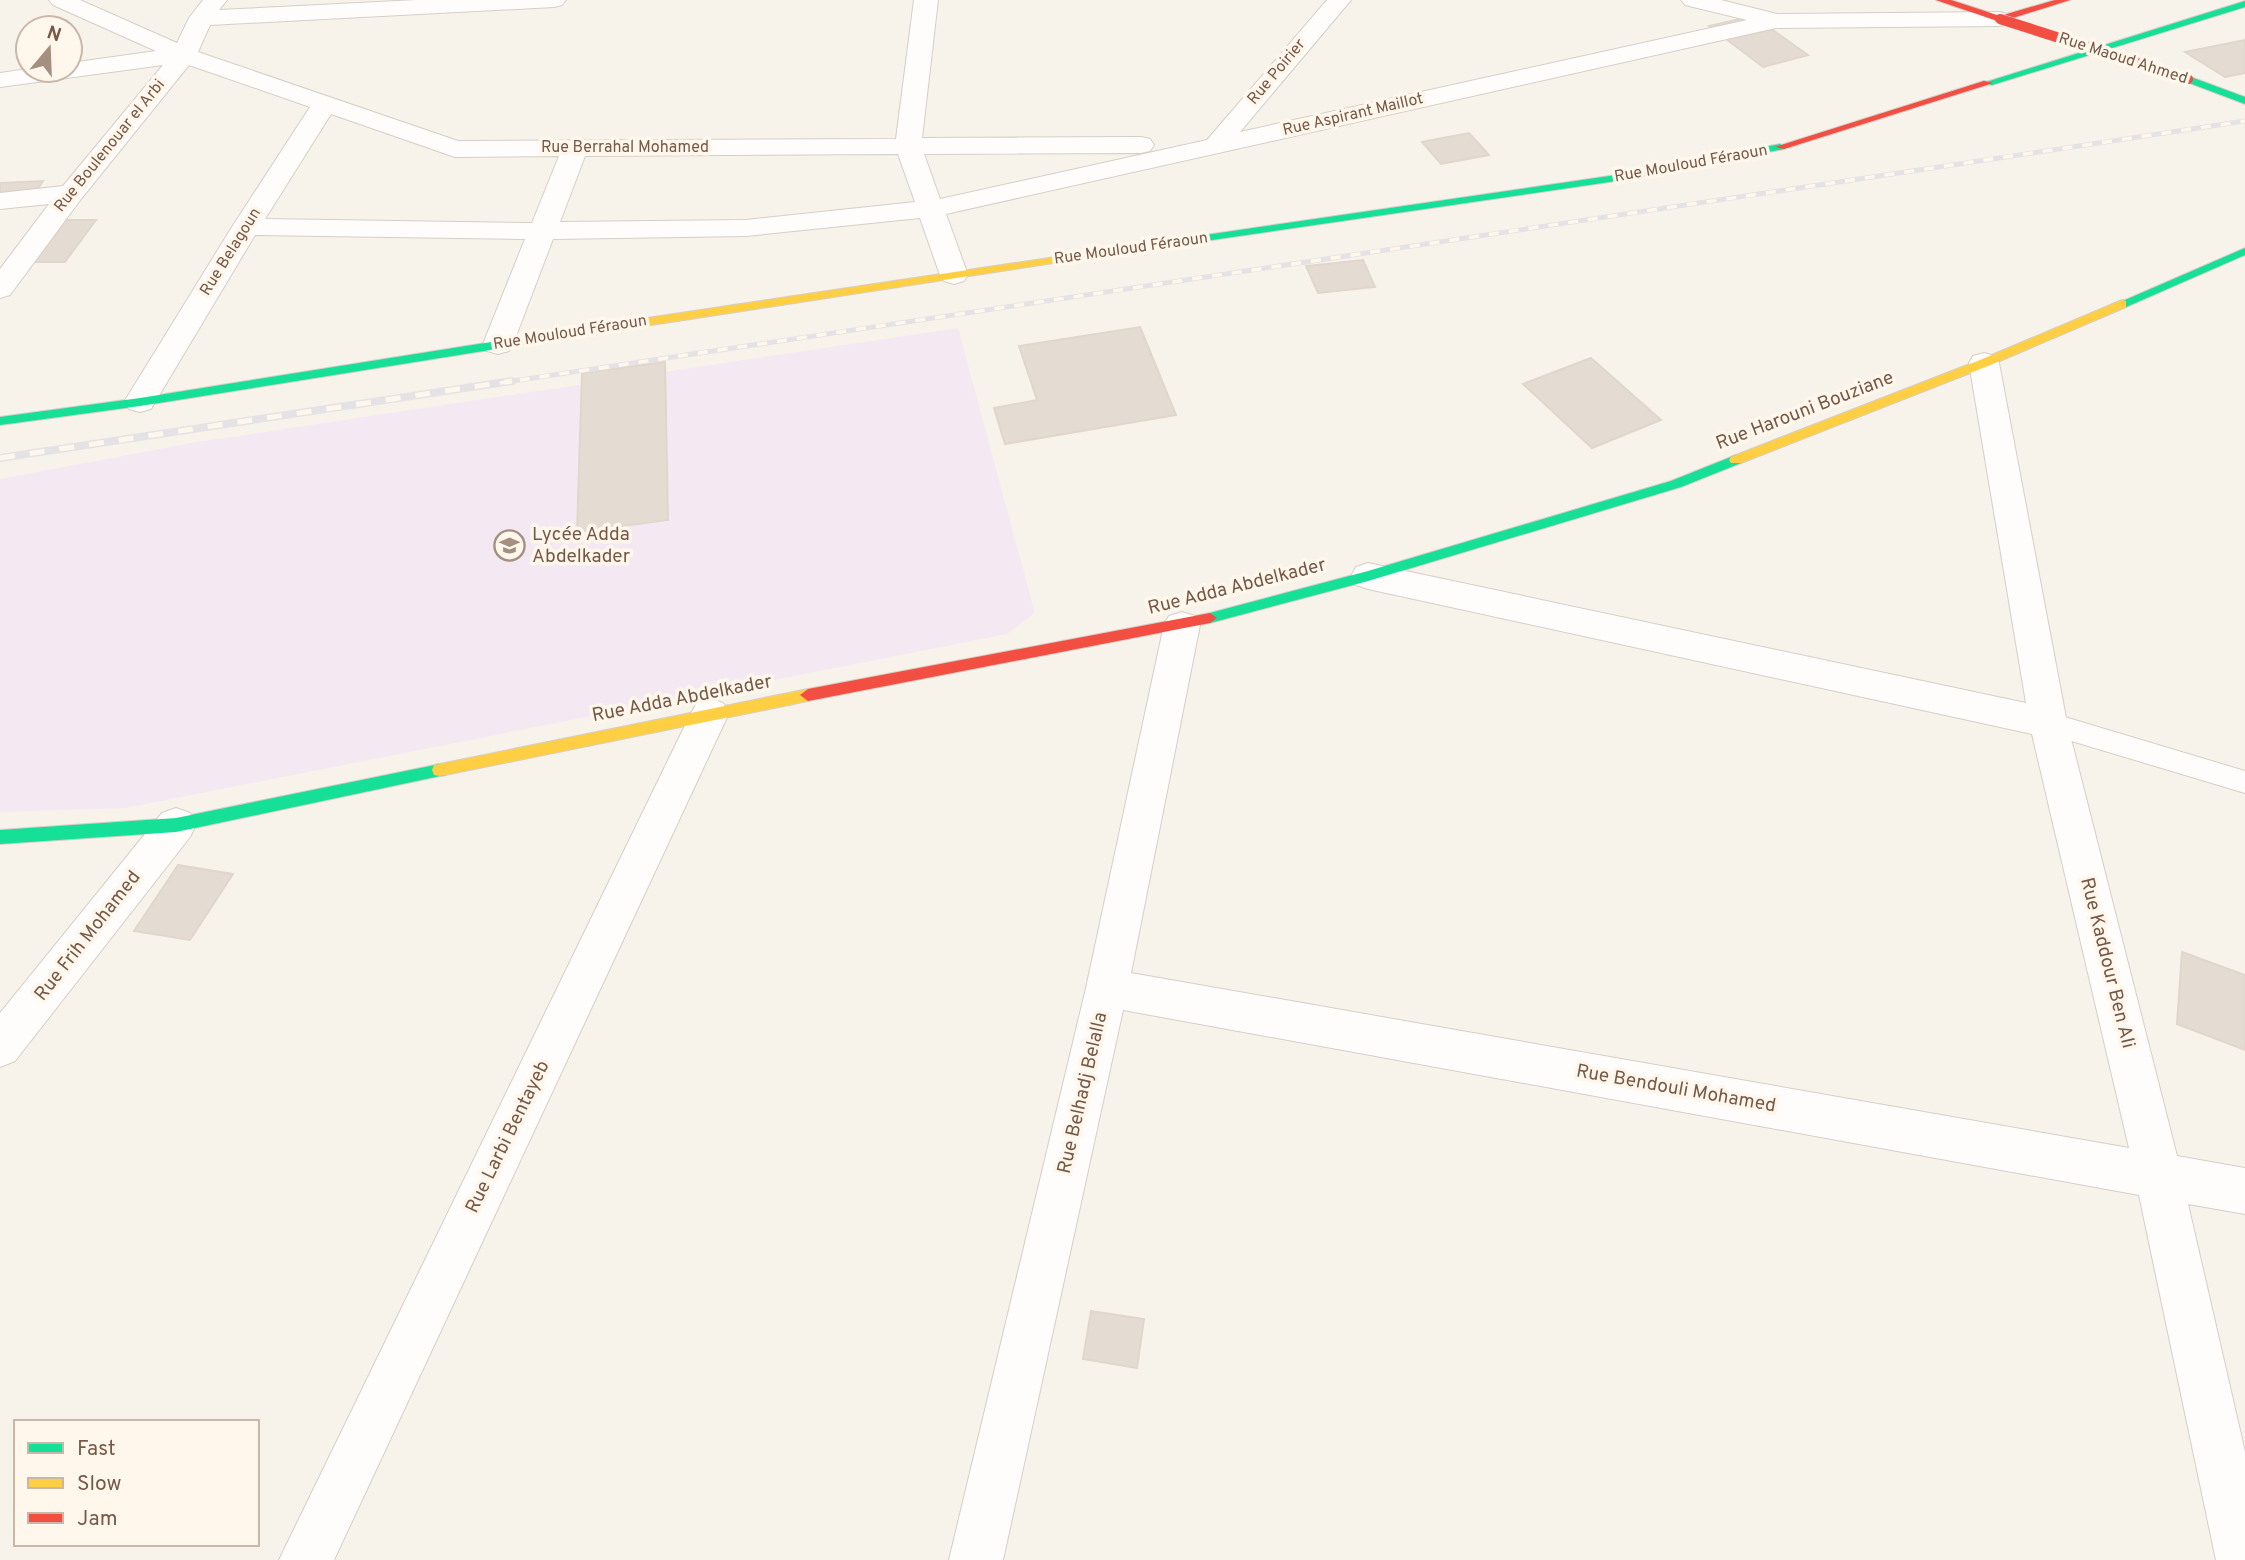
<svg xmlns="http://www.w3.org/2000/svg" width="2245" height="1560" viewBox="0 0 2245 1560" font-family="Overpass,sans-serif">
	<rect width="100%" height="100%" fill="#f7f3ea"/>
	<!-- education -->
	<path fill="#f4e9f2" d="M958,328L1035,613L1007,634L126,808L0,812V479L197,442Z"/>
	<!-- building -->
	<path fill="#e4dbd2" stroke="#e0d6cc" stroke-width="2" d="M1753,16L1808,55L1763,67L1709,26Z
		M2245,40V73L2225,77L2185,52Z
		M1469,133L1489,155L1441,164L1422,142Z
		M43,181L28,204L0,205V183Z
		M54,220H96L65,262H23Z
		M1363,260L1375,287L1318,293L1306,266Z
		M1140,327L1176,415L1005,444L994,408L1037,400L1019,346Z
		M1591,358L1661,420L1592,448L1523,384Z
		M665,362L668,520L577,532L582,373Z
		M178,865L233,874L190,940L134,931Z
		M2182,952L2245,975V1050L2177,1024Z
		M1091,1311L1144,1319L1137,1368L1083,1359Z"/>
	<g fill="none" stroke-linecap="round" stroke-linejoin="round">
		<defs>
			<path id="lane" d="M2048,712L2245,771V793L2038,731L2034,723L2038,715Z"/>
			<path id="street" d="M49,0H80L177,43L189,18L203,0H227L219,10L417,0H566L562,5L554,7L210,25L198,52L458,141L896,139L914,0H938L922,138L1141,137L1150,139L1154,145L1150,151L1141,153L924,154L940,199L1207,140L1327,0H1351L1240,132L1747,20L1685,5L1681,0H1721L1777,14L2000,12L2008,14L2012,19L2008,24L2000,26L1776,28L946,214L968,275L964,281L954,284L944,281L940,275L920,218L746,236L553,239L513,344L509,351L498,354L487,351L483,344L525,239L255,235L151,409L140,412L129,409L124,402L232,227L310,107L189,65L81,199L10,295L0,298V269L49,204L0,209V193L63,186L163,65L0,87V73L28,69L70,70V63L156,51L53,5ZM331,114L455,157L559,156L532,223L265,219ZM898,154L915,202L746,220L560,222L585,156Z
				M1984,353L1995,356L1999,363L2067,723L2177,1156L2245,1168V1214L2188,1204L2245,1452V1560H2216L2139,1195L1123,1010L1003,1560H949L1086,988L1164,625L1169,616L1182,612L1195,616L1200,625L1131,973L2129,1148L2032,734L1368,589L1356,585L1351,576L1356,567L1368,563L2026,703L1969,363L1973,356Z
				M710,698L723,703L729,713L334,1560H279L691,713L697,703Z
				M176,808L190,813L196,825L190,837L15,1061L0,1067V1013L162,813Z"/>
			<path id="fast" d="M2245,1V7L1992,85L1983,83Z
				M2188,76L2245,97V104L2184,81L2183,79Z
				M1780,144L1785,147L1784,149L1630,179L1089,258L1083,255L1089,252L1630,173Z
				M2245,248V255L2126,307H2118L2116,304Z
				M560,331L564,332V338L140,406L0,425V417L140,398Z
				M1736,455L1741,457V463L1681,487L1368,581L1210,623L1203,618L1210,613L1368,571L1671,481Z
				M440,764L446,765L448,770L446,775L440,776L176,832L0,844V830L176,818Z"/>
			<path id="slow" d="M1089,252L1093,253V257L560,339L554,335L560,331Z
				M2122,300L2126,301V307L1988,366L1741,463H1731L1729,460L1731,457L1980,360Z
				M808,689L816,695L808,701L440,776L434,775L432,770L434,765L440,764Z"/>
			<path id="jam" d="M1936,0H1951L2000,16L2055,0H2070L2000,22Z
				M1984,81L1993,83L1784,149L1775,147Z
				M1210,613L1217,618L1210,623L808,701L800,695L808,689Z"/>
		</defs>
		<!-- lane casing -->
		<use href="#lane" stroke="#d6cec7" stroke-width="2"/>
		<!-- street casing -->
		<use href="#street" stroke="#d6cec7" stroke-width="2"/>
		<!-- fast casing -->
		<use href="#fast" stroke="#d6cec6" stroke-width="2"/>
		<!-- slow casing -->
		<use href="#slow" stroke="#d6cec6" stroke-width="2"/>
		<!-- jam casing -->
		<use href="#jam" stroke="#d6cec6" stroke-width="2"/>
		<!-- lane -->
		<use href="#lane" fill="#fefdfc" fill-rule="evenodd"/>
		<!-- street -->
		<use href="#street" fill="#fefdfc" fill-rule="evenodd"/>
		<!-- fast -->
		<use href="#fast" fill="#16e098" fill-rule="evenodd"/>
		<!-- slow -->
		<use href="#slow" fill="#ffcf43" fill-rule="evenodd"/>
		<!-- jam -->
		<use href="#jam" fill="#f24e42" fill-rule="evenodd"/>
		<defs>
			<path id="rail-far1" d="M500,383L2245,121"/>
			<path id="rail" d="M0,458L512,381"/>
		</defs>
		<!-- rail-far1 casing -->
		<use href="#rail-far1" stroke="#e5e2e5" stroke-width="5"/>
		<!-- rail casing -->
		<use href="#rail" stroke="#e5e2e5" stroke-width="8"/>
		<!-- rail-far1 -->
		<use href="#rail-far1" stroke="#fff7eb" stroke-width="3.5" stroke-dasharray="10" stroke-linecap="butt"/>
		<!-- rail -->
		<use href="#rail" stroke="#fff7eb" stroke-width="5" stroke-dasharray="15" stroke-linecap="butt"/>
		<defs>
			<path id="jam-bridge" d="M2000,19L2188,79"/>
		</defs>
		<!-- jam-bridge casing -->
		<use href="#jam-bridge" stroke="#d6cec6" stroke-width="11" stroke-linecap="butt"/>
		<!-- jam-bridge -->
		<use href="#jam-bridge" stroke="#f24e42" stroke-width="10"/>
	</g>
	<!-- icons -->
	<defs>
		<symbol id="school-ring" viewBox="-11 -11 22 22"><circle r="9.5" fill="#fff7eb" stroke="#a48f81" stroke-width="1.5"/><path d="M0-5L7-2L0 1L-7-2ZM-4 1L0 2.5L4 1V4Q0 6-4 4Z" fill="#a48f81"/></symbol>
	</defs>
	<g fill-rule="evenodd">
		<use href="#school-ring" x="492" y="528" width="35" height="35"/>
	</g>
	<g text-anchor="middle" dominant-baseline="central" stroke-width="7" stroke-linejoin="round" paint-order="stroke">
		<!-- far-street labels -->
		<g font-size="16" fill="#775949" stroke="#fff7eb">
			<text transform="translate(2123 59) rotate(18)">Rue Maoud Ahmed</text>
			<text transform="translate(1277 72) rotate(-50)">Rue Poirier</text>
			<text transform="translate(1353 115) rotate(-13)">Rue Aspirant Maillot</text>
			<text transform="translate(110 146) rotate(-51)">Rue Boulenouar el Arbi</text>
			<text x="625" y="148">Rue Berrahal Mohamed</text>
			<text transform="translate(1691 164) rotate(-10)">Rue Mouloud Féraoun</text>
			<text transform="translate(1131 249) rotate(-8)">Rue Mouloud Féraoun</text>
			<text transform="translate(231 252) rotate(-58)">Rue Belagoun</text>
			<text transform="translate(570 333) rotate(-9)">Rue Mouloud Féraoun</text>
		</g>
		<!-- street labels -->
		<g font-size="19" fill="#775949" stroke="#fff7eb">
			<text transform="translate(1805 411) rotate(-21)">Rue Harouni Bouziane</text>
			<text transform="translate(1237 587) rotate(-14)">Rue Adda Abdelkader</text>
			<text transform="translate(682 699) rotate(-11)">Rue Adda Abdelkader</text>
			<text transform="translate(88 936) rotate(-52)">Rue Frih Mohamed</text>
			<text transform="translate(2107 963) rotate(76)">Rue Kaddour Ben Ali</text>
			<text transform="translate(1676 1089) rotate(10)">Rue Bendouli Mohamed</text>
			<text transform="translate(1083 1093) rotate(-77)">Rue Belhadj Belalla</text>
			<text transform="translate(508 1137) rotate(-64)">Rue Larbi Bentayeb</text>
		</g>
		<!-- poi labels -->
		<g font-size="19" fill="#775949" stroke="#fff7eb" text-anchor="start">
			<text x="532" y="535">Lycée Adda<tspan x="532" dy="22">Abdelkader</tspan></text>
		</g>
	</g>
	<!-- legend -->
	<rect x="14" y="1420" width="245" height="126" fill="#fff7eb" stroke="#c9b8aa" stroke-width="2"/>
	<rect x="28" y="1443" width="35" height="10" fill="#16e098" stroke="#c9b8aa" stroke-width="2"/>
	<text x="77" y="1455" font-size="21" fill="#775949">Fast</text>
	<rect x="28" y="1478" width="35" height="10" fill="#ffcf43" stroke="#c9b8aa" stroke-width="2"/>
	<text x="77" y="1490" font-size="21" fill="#775949">Slow</text>
	<rect x="28" y="1513" width="35" height="10" fill="#f24e42" stroke="#c9b8aa" stroke-width="2"/>
	<text x="77" y="1525" font-size="21" fill="#775949">Jam</text>
	<!-- north arrow -->
	<g transform="translate(49 49) rotate(19)"><circle r="33" fill="#fff7eb" stroke="#c9b8aa" stroke-width="2"/>
	<path d="M0-5L12 26L0 18L-12 26Z" fill="#a48f81"/>
	<text y="-10" font-size="19" font-weight="bold" text-anchor="middle" fill="#775949">N</text>
	</g>
</svg>
